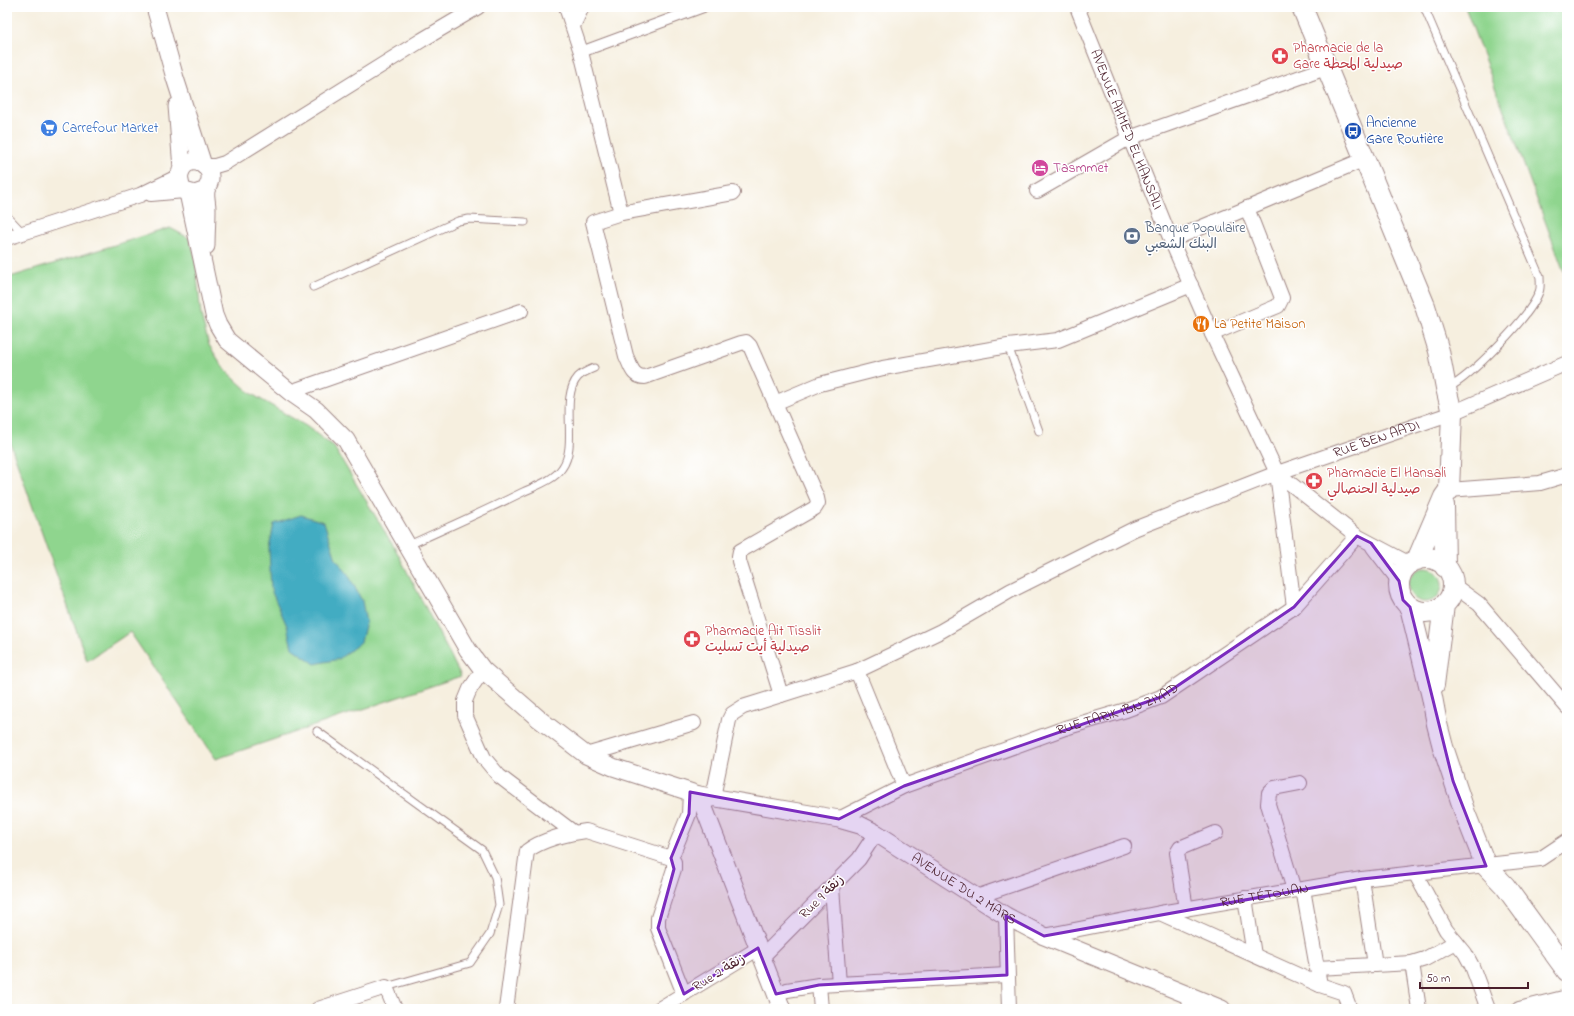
<svg xmlns="http://www.w3.org/2000/svg" width="1574" height="1016" viewBox="0 0 1574 1016" font-family="'Indie Flower','Playpen Sans Arabic',sans-serif">
	<rect width="100%" height="100%" fill="#fff"/>
	<filter id="ink" filterUnits="userSpaceOnUse"><feTurbulence type="fractalNoise" baseFrequency=".025" numOctaves="2"/><feDisplacementMap in="SourceGraphic" scale="8" xChannelSelector="R" yChannelSelector="G"/><feConvolveMatrix kernelMatrix="1 2 1 2 8 2 1 2 1" color-interpolation-filters="sRGB"/></filter>
	<filter id="wash" filterUnits="userSpaceOnUse"><feTurbulence type="fractalNoise" baseFrequency=".012" numOctaves="4" result="noise"/><feDisplacementMap in="SourceGraphic" scale="16" xChannelSelector="R" yChannelSelector="G"/><feGaussianBlur stdDeviation="0.9" result="paint"/><feColorMatrix in="noise" values="0 0 0 0 0 0 0 0 0 0 0 0 0 0 0 0 0 1.4 0 .05"/><feComposite in="paint" operator="in"/></filter>
	<g filter="url(#wash)">
		<rect width="100%" height="100%" fill="#f6efdf"/>
		<!-- green -->
		<path fill="#8fd58e" stroke="#6c7a5c" d="M1465,7H1567V280Z
			M170,228L189,238L195,256L201,316L209,345L225,370L250,393L306,426L334,447L397,552L461,676L216,759L130,632L87,661L7,434V278Z
			M1408 585a17 17 0 1 1 34 0a17 17 0 1 1-34 0Z"/>
		<!-- water -->
		<path fill="#43acc2" stroke="#466676" d="M301,515L324,522L336,559L348,574L362,601L366,622L361,642L339,659L315,664L292,648L287,626L271,590L269,548L274,524Z"/>
	</g>
	<g filter="url(#ink)">
		<g fill="none" stroke-linecap="round" stroke-linejoin="round">
			<defs>
				<path id="service" d="M1424,7L1540,277C1540,281 1541,288 1539,292C1531,316 1470,377 1448,388
					M7,216L23,233
					M313,287L458,221L469,219L525,222
					M1008,346L1039,431
					M407,546C446,528 485,511 523,492C536,486 554,480 562,468C579,445 559,398 578,377C582,373 589,370 594,368
					M317,731L482,850L495,877L499,905L490,934L470,963L386,987"/>
				<path id="pedestrian" d="M581,52L703,7"/>
				<g id="minor">
					<path d="M566,7L581,52L621,213"/>
					<path id="s1" d="M1077,7L1171,240L1212,334L1277,473L1357,536L1410,564"/>
					<path d="M573,26L582,7"/>
					<path d="M205,166H215L225,163L422,40L478,7"/>
					<path d="M1037,191L1129,138L1326,68"/>
					<path d="M733,193L621,213L593,222L626,356C631,366 632,377 645,377L741,343L746,342L750,346L817,498L818,503L815,508L740,551L739,556V561L781,695"/>
					<path d="M151,194L184,191"/>
					<path d="M7,238L140,195L179,176"/>
					<path d="M1171,240L1365,159"/>
					<path d="M1212,334L1278,306L1282,298L1247,208"/>
					<path d="M290,392L521,311"/>
					<path d="M775,403L820,384L883,368L1008,346L1058,340L1191,285"/>
					<path d="M1277,473L1294,607"/>
					<path d="M1449,490L1540,483L1567,475"/>
					<path d="M1373,547L1399,581"/>
					<path d="M1453,585L1479,604L1567,707"/>
					<path d="M483,670L470,689L465,701V715L484,758L499,776L573,832"/>
					<path d="M857,671L904,786"/>
					<path d="M586,755L694,723"/>
					<path id="s2" d="M713,797L729,720L732,714L743,707L857,671L941,631L1010,591L1134,529L1277,473L1452,413L1567,363"/>
					<path id="s3" d="M839,819L904,786L1065,728L1126,710L1161,697L1294,607L1357,536"/>
					<path d="M1415,873L1446,930L1465,953L1472,966L1488,1009"/>
					<path d="M1362,879L1375,965"/>
					<path d="M832,887L839,984"/>
					<path d="M1303,889L1320,985L1344,993L1350,1009"/>
					<path d="M1294,890L1268,804L1269,793L1274,788L1300,783"/>
					<path d="M976,897L1124,846"/>
					<path d="M1245,898L1254,955"/>
					<path d="M1186,909L1177,853L1180,848L1216,833"/>
					<path d="M1160,913L1320,985"/>
					<path d="M1006,916L1009,1009"/>
					<path id="s4" d="M1044,936L1160,913L1362,879L1540,859L1567,841"/>
					<path d="M762,957L859,859L876,833"/>
					<path d="M1412,963L1419,1009"/>
					<path d="M1317,968L1412,963L1425,959L1456,942"/>
					<path d="M819,985L821,1009"/>
					<path d="M684,994L658,928V918L674,869V862L671,858L689,814L690,792"/>
					<path d="M776,994L787,990L819,985L1007,975"/>
					<path d="M1188,995L1189,1009"/>
					<path d="M318,1009L386,987L395,1009"/>
					<path d="M506,1009L527,851C541,840 568,833 586,831L671,858"/>
					<path d="M659,1009L759,948"/>
					<path d="M1519,1009L1567,997"/>
				</g>
				<g id="tertiary">
					<path d="M155,7L175,78L203,165"/>
					<path d="M177,106L182,168"/>
					<path d="M206,190L195,194L184,191C173,176 184,155 202,164C206,167 210,171 210,176C211,183 207,185 206,191C205,196 207,203 207,209C207,221 206,234 206,246"/>
					<path id="s5" d="M188,193L214,315L218,325L227,340L290,392L316,410L346,440L468,650L483,670L539,719L586,755L613,767L699,795L839,819L860,825L876,833L1006,916L1044,936L1222,1009"/>
					<path d="M699,795L782,1009"/>
				</g>
				<path id="secondary" d="M1302,7L1425,306L1439,351L1446,388L1452,413L1449,490L1444,497L1417,560
					M1444,505L1445,567
					M1399 585a27 27 0 1 1 54 0a27 27 0 1 1-54 0Z
					M1410,607L1432,697L1437,724L1443,747L1465,813L1486,866L1505,886L1567,971
					M1434,685L1444,605"/>
			</defs>
			<!-- service casing -->
			<use href="#service" stroke="#a08785" stroke-width="9"/>
			<!-- pedestrian casing -->
			<use href="#pedestrian" stroke="#a08785" stroke-width="12"/>
			<!-- minor casing -->
			<use href="#minor" stroke="#a08785" stroke-width="16"/>
			<!-- tertiary casing -->
			<use href="#tertiary" stroke="#a08785" stroke-width="19"/>
			<!-- secondary casing -->
			<use href="#secondary" stroke="#a08785" stroke-width="22"/>
			<!-- service -->
			<use href="#service" stroke="#fff" stroke-width="7"/>
			<!-- pedestrian -->
			<use href="#pedestrian" stroke="#fff" stroke-width="10"/>
			<!-- minor -->
			<use href="#minor" stroke="#fff" stroke-width="14"/>
			<!-- tertiary -->
			<use href="#tertiary" stroke="#fff" stroke-width="17"/>
			<!-- secondary -->
			<use href="#secondary" stroke="#fff" stroke-width="20"/>
		</g>
	</g>
	<!-- marked area -->
	<path fill="#7b2cbf" fill-opacity="0.2" stroke="#7b2cbf" stroke-width="3" stroke-linejoin="round" d="M1357,536L1371,543L1399,581L1403,600L1410,607L1453,781L1486,866L1362,879L1044,936L1006,916L1007,975L819,985L776,994L758,948L684,994L658,928L674,869L671,858L689,814L690,792L839,819L904,786L1161,697L1294,607Z"/>
	<!-- icons -->
	<defs>
		<symbol id="pharmacy-disc" viewBox="-11 -11 22 22"><circle r="9.5" fill="#e0444e" stroke="#fff"/><path d="M-2-6h4v4h4v4h-4v4h-4v-4h-4v-4h4Z" fill="#fff"/></symbol>
		<symbol id="supermarket-disc" viewBox="-11 -11 22 22"><circle r="9.5" fill="#3f7fe0" stroke="#fff"/><path d="M-6-5.5h2.5l.6 2H6L4.5 2H-2.5L-4.4-4H-6ZM-1.5 3.2a1.3 1.3 0 1 0 .1 0ZM3 3.2a1.3 1.3 0 1 0 .1 0Z" fill="#fff"/></symbol>
		<symbol id="bus-disc" viewBox="-11 -11 22 22"><circle r="9.5" fill="#1a4fb4" stroke="#fff"/><path d="M-5-6H5V4H4V6H2V4H-2V6H-4V4H-5ZM-3.5-4V0h7V-4ZM-3.5 1.2v1.5H-2V1.2ZM2 1.2v1.5H3.5V1.2Z" fill="#fff"/></symbol>
		<symbol id="hotel-disc" viewBox="-11 -11 22 22"><circle r="9.5" fill="#d1479c" stroke="#fff"/><path d="M-6-4.5h1.5V1H6V5H4.5V3h-9V5H-6ZM-4 0a1.8 1.8 0 1 1 3.6 0ZM.5 0V-2.5h3Q6-2.5 6 0Z" fill="#fff"/></symbol>
		<symbol id="bank-disc" viewBox="-11 -11 22 22"><circle r="9.5" fill="#5c6f8a" stroke="#fff"/><path d="M-6-4H6V4H-6ZM0-2.3a2.3 2.3 0 1 0 0 4.6a2.3 2.3 0 1 0 0-4.6Z" fill="#fff"/></symbol>
		<symbol id="restaurant-disc" viewBox="-11 -11 22 22"><circle r="9.5" fill="#e8710a" stroke="#fff"/><path d="M-5-6h1v4h1v-4h1v4h1v-4h1v5L-1.5 .5V6h-2V.5L-5-1ZM5-6V6H3V1.5H1.5Q1.5-4 5-6Z" fill="#fff"/></symbol>
	</defs>
	<g fill-rule="evenodd">
		<use href="#pharmacy-disc" x="1270" y="46" width="20" height="20"/>
		<use href="#supermarket-disc" x="39" y="118" width="20" height="20"/>
		<use href="#bus-disc" x="1343" y="121" width="20" height="20"/>
		<use href="#hotel-disc" x="1030" y="158" width="20" height="20"/>
		<use href="#bank-disc" x="1122" y="226" width="20" height="20"/>
		<use href="#restaurant-disc" x="1191" y="314" width="20" height="20"/>
		<use href="#pharmacy-disc" x="1304" y="471" width="20" height="20"/>
		<use href="#pharmacy-disc" x="682" y="629" width="20" height="20"/>
	</g>
	<g text-anchor="middle" dominant-baseline="central" stroke-width="3" stroke-linejoin="round" paint-order="stroke">
		<!-- health labels -->
		<g font-size="14" fill="#be3a42" stroke="#fff" text-anchor="start">
			<text x="1293" y="48">Pharmacie de la<tspan x="1293" dy="16">Gare صيدلية المحطة</tspan></text>
			<text x="1327" y="473">Pharmacie El Hansali<tspan x="1327" dy="16">صيدلية الحنصالي</tspan></text>
			<text x="705" y="631">Pharmacie Ait Tisslit<tspan x="705" dy="16">صيدلية أيت تسليت</tspan></text>
		</g>
		<!-- transit labels -->
		<g font-size="14" fill="#164399" stroke="#fff" text-anchor="start">
			<text x="1366" y="123">Ancienne<tspan x="1366" dy="16">Gare Routière</tspan></text>
		</g>
		<!-- shop labels -->
		<g font-size="14" fill="#366cbe" stroke="#fff" text-anchor="start">
			<text x="62" y="128">Carrefour Market</text>
		</g>
		<!-- street labels -->
		<g font-size="14" fill="#4a1f2b" stroke="#fff">
			<text stroke="none"><textPath href="#s1" startOffset="132">AVENUE AHMED EL HANSALI</textPath></text>
			<text stroke="none"><textPath href="#s2" startOffset="788">RUE BEN AADI</textPath></text>
			<text stroke="none"><textPath href="#s3" startOffset="300">RUE TARIK IBN ZIYAD</textPath></text>
			<text stroke="none"><textPath href="#s5" startOffset="1116">AVENUE DU 2 MARS</textPath></text>
			<text stroke="none"><textPath href="#s4" startOffset="224">RUE TÉTOUAN</textPath></text>
			<text transform="translate(822 897) rotate(-45)">Rue 9 زنقة</text>
			<text transform="translate(719 973) rotate(-32)">Rue 2 زنقة</text>
		</g>
		<!-- hotel labels -->
		<g font-size="14" fill="#b23c85" stroke="#fff" text-anchor="start">
			<text x="1053" y="168">Tasmmet</text>
		</g>
		<!-- service labels -->
		<g font-size="14" fill="#4e5e75" stroke="#fff" text-anchor="start">
			<text x="1145" y="228">Banque Populaire<tspan x="1145" dy="16">البنك الشعبي</tspan></text>
		</g>
		<!-- food labels -->
		<g font-size="14" fill="#c56008" stroke="#fff" text-anchor="start">
			<text x="1214" y="324">La Petite Maison</text>
		</g>
	</g>
	<!-- margin -->
	<rect width="1574" height="1016" fill="none" stroke="#fff" stroke-width="24"/>
	<!-- scale -->
	<path d="M1420 982v6h108v-6" fill="none" stroke="#4a1f2b" stroke-width="2"/>
	<text x="1426" y="982" font-size="12" fill="#4a1f2b" stroke="#ffffff" stroke-width="3" paint-order="stroke">50 m</text>
</svg>
